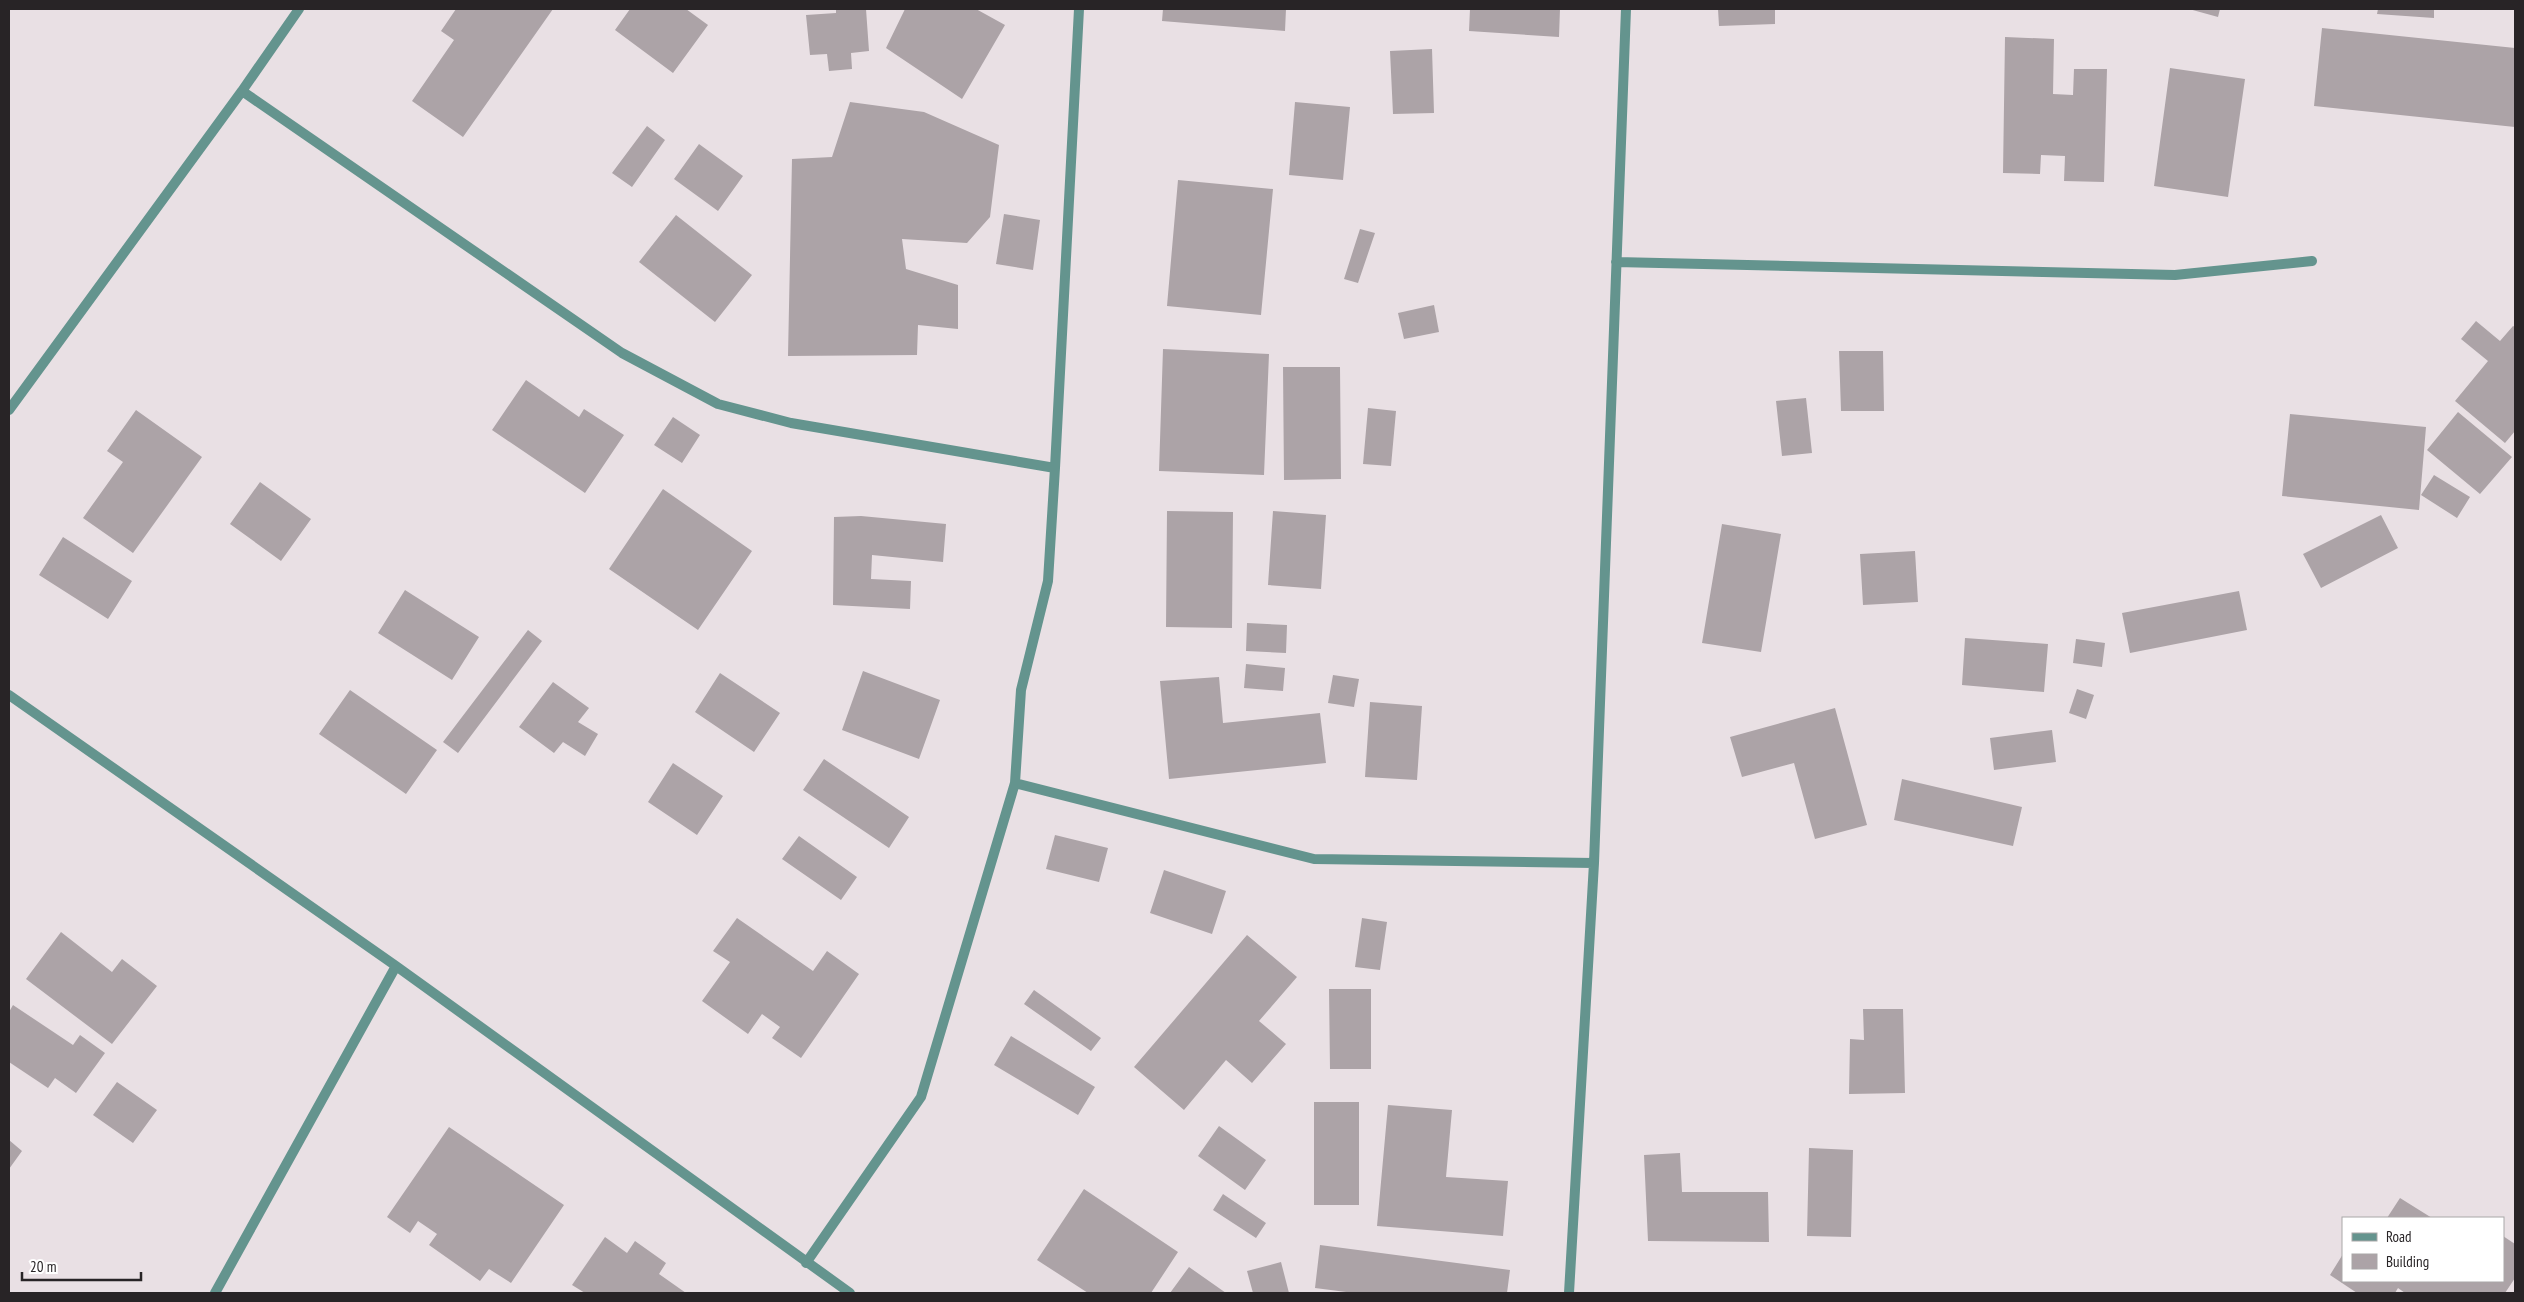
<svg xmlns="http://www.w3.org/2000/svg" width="2524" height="1302" viewBox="0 0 2524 1302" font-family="'PT Sans Narrow',sans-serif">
	<rect width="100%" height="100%" fill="#e9e0e4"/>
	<!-- building -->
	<path fill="#aca3a7" d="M456,9H553L463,137L412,101L454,40L441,31Z
		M630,9H686L708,25L673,73L615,30Z
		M836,9H866L869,51L851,53L852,69L829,71L827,54L810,55L806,15L836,13Z
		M905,9H976L1005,25L962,99L886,48Z
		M1163,9H1286L1285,31L1162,21Z
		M1470,9H1560L1559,37L1469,31Z
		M1718,9H1775V24L1719,26Z
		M2189,9H2220L2218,17Z
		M2378,9H2434V18L2377,14Z
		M2322,28L2515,48V127L2314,106Z
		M2005,37L2054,39L2053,94L2073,95L2074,69H2107L2104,182L2064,181L2065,156L2041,155L2040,174L2003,173Z
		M1432,49L1434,113L1393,114L1390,51Z
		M2170,68L2245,79L2228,197L2154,186Z
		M850,102L924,112L999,145L990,217L967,243L902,239L906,269L958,285V329L918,325L917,355L788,356L792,159L832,157Z
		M1295,102L1350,107L1343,180L1289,175Z
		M647,126L665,140L632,187L612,173Z
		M699,144L743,176L718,211L674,179Z
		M1178,180L1273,189L1261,315L1167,306Z
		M1004,214L1040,220L1033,270L996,264Z
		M676,215L752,275L715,322L639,262Z
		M1360,229L1375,233L1358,283L1344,279Z
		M1434,305L1439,332L1404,339L1398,313Z
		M2476,321L2500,341L2513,326L2515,327V431L2505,443L2455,401L2488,361L2461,339Z
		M1163,349L1269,354L1264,475L1159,471Z
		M1839,351H1883L1884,411H1841Z
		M1283,367H1340L1341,479L1284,480Z
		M526,380L579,417L584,409L624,435L585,493L492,430Z
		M1806,398L1812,453L1782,456L1776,401Z
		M1368,408L1396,411L1391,466L1363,464Z
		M136,410L202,457L133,553L83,518L123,462L107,451Z
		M2458,412L2512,457L2480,494L2427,450Z
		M2290,414L2426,427L2419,510L2282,496Z
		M673,417L700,435L682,463L654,445Z
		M2434,475L2470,497L2457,518L2421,495Z
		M260,482L311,519L281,561L230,524Z
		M663,489L752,551L698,630L609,569Z
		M1167,511L1233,512L1232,628L1166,627Z
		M1273,511L1326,515L1321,589L1268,585Z
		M2381,515L2398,548L2321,588L2303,554Z
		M861,516L946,524L943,562L872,555L871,579L911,581L910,609L833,605L834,517Z
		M1722,524L1781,534L1761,652L1702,643Z
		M63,537L132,581L108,619L39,575Z
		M1915,551L1918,602L1863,605L1860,554Z
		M405,590L479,637L452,680L378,633Z
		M2239,591L2247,630L2130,653L2122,613Z
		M1247,623L1287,625L1286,653L1246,651Z
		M528,630L542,641L458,753L443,742Z
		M1965,638L2048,644L2044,692L1962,685Z
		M2076,639L2105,643L2102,667L2073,663Z
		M1246,664L1285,668L1283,691L1244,688Z
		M863,671L940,700L919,759L842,730Z
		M720,673L780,713L754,752L695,712Z
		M1333,675L1359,679L1354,707L1328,703Z
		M1219,677L1223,723L1320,713L1326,763L1169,779L1160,681Z
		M553,682L589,708L578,722L598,734L585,756L563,742L554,753L519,727Z
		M2077,689L2094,695L2086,719L2069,713Z
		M350,690L437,750L406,794L319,734Z
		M1370,702L1422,706L1417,780L1365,777Z
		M1835,708L1867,825L1815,839L1794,763L1742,777L1730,737Z
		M2052,730L2056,762L1994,770L1990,738Z
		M824,759L909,817L889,848L803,790Z
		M673,763L723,796L697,835L648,802Z
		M1902,779L2022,807L2013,846L1894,820Z
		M1055,835L1108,848L1099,882L1046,869Z
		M799,836L857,877L841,900L782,859Z
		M1164,870L1226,891L1212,934L1150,913Z
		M737,918L813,971L827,951L859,974L801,1058L772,1038L780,1027L762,1014L748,1034L702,1001L730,962L713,951Z
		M1362,918L1387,922L1380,970L1355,967Z
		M61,932L112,972L122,959L157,986L112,1044L26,979Z
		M1247,935L1297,977L1259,1021L1286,1044L1252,1083L1226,1060L1184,1110L1134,1067Z
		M1329,989H1371V1069H1330Z
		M1034,990L1101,1038L1091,1051L1024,1004Z
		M13,1005L73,1045L80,1035L105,1053L76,1093L55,1078L48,1088L9,1062V1012Z
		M1863,1009H1903L1905,1093L1849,1094L1850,1039L1864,1040Z
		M1011,1036L1095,1087L1078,1115L994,1065Z
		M117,1082L157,1110L133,1143L93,1115Z
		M1314,1102H1359V1205H1314Z
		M1388,1105L1452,1110L1446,1177L1508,1181L1503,1236L1377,1226Z
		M1219,1126L1266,1160L1245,1190L1198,1156Z
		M449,1127L564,1205L511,1283L489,1269L480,1281L429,1245L437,1234L418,1221L410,1233L387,1217Z
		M9,1140L22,1151L9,1169Z
		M1809,1148L1853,1150L1851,1237L1807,1236Z
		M1680,1153L1682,1192H1768L1769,1242L1648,1241L1644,1155Z
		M1084,1189L1178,1252L1151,1293H1088L1037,1260Z
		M1223,1194L1266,1223L1256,1238L1213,1210Z
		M2400,1198L2432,1218H2387Z
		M2503,1236L2515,1244V1278L2505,1293H2405L2398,1288L2395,1293H2357L2330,1275L2343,1254V1281H2503Z
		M605,1237L627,1253L635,1241L666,1263L659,1274L686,1293H585L572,1285Z
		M1320,1245L1510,1270L1507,1293H1354L1315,1288Z
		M1281,1262L1289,1293H1253L1247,1271Z
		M1189,1267L1226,1293H1170Z"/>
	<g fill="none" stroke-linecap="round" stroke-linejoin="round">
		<!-- minor -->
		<path stroke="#64948e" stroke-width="10" d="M242,91L622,353L718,404L791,423L1055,468L1048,581L1021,690L1015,783L921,1097L806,1263
			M1616,262L2175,275L2312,261
			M9,410L242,91L299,9
			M1055,468L1079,9
			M9,695L396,966L850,1293
			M1015,783L1314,859L1594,863
			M215,1293L396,966
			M1569,1293L1594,863L1626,9"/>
	</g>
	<!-- border -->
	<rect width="2524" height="1302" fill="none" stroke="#282426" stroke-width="20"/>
	<!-- legend -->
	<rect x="2342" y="1217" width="162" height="65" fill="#ffffff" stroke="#a9a7a8"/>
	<rect x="2352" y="1233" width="25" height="8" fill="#64948e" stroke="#a9a7a8"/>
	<text x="2386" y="1242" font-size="15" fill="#282426">Road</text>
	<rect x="2352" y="1254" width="25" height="15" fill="#aca3a7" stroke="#a9a7a8"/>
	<text x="2386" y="1267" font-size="15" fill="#282426">Building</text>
	<!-- scale -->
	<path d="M22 1272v8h119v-8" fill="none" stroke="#282426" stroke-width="2.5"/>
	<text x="30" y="1272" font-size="15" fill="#282426" stroke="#ffffff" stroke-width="4" paint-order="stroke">20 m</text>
</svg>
